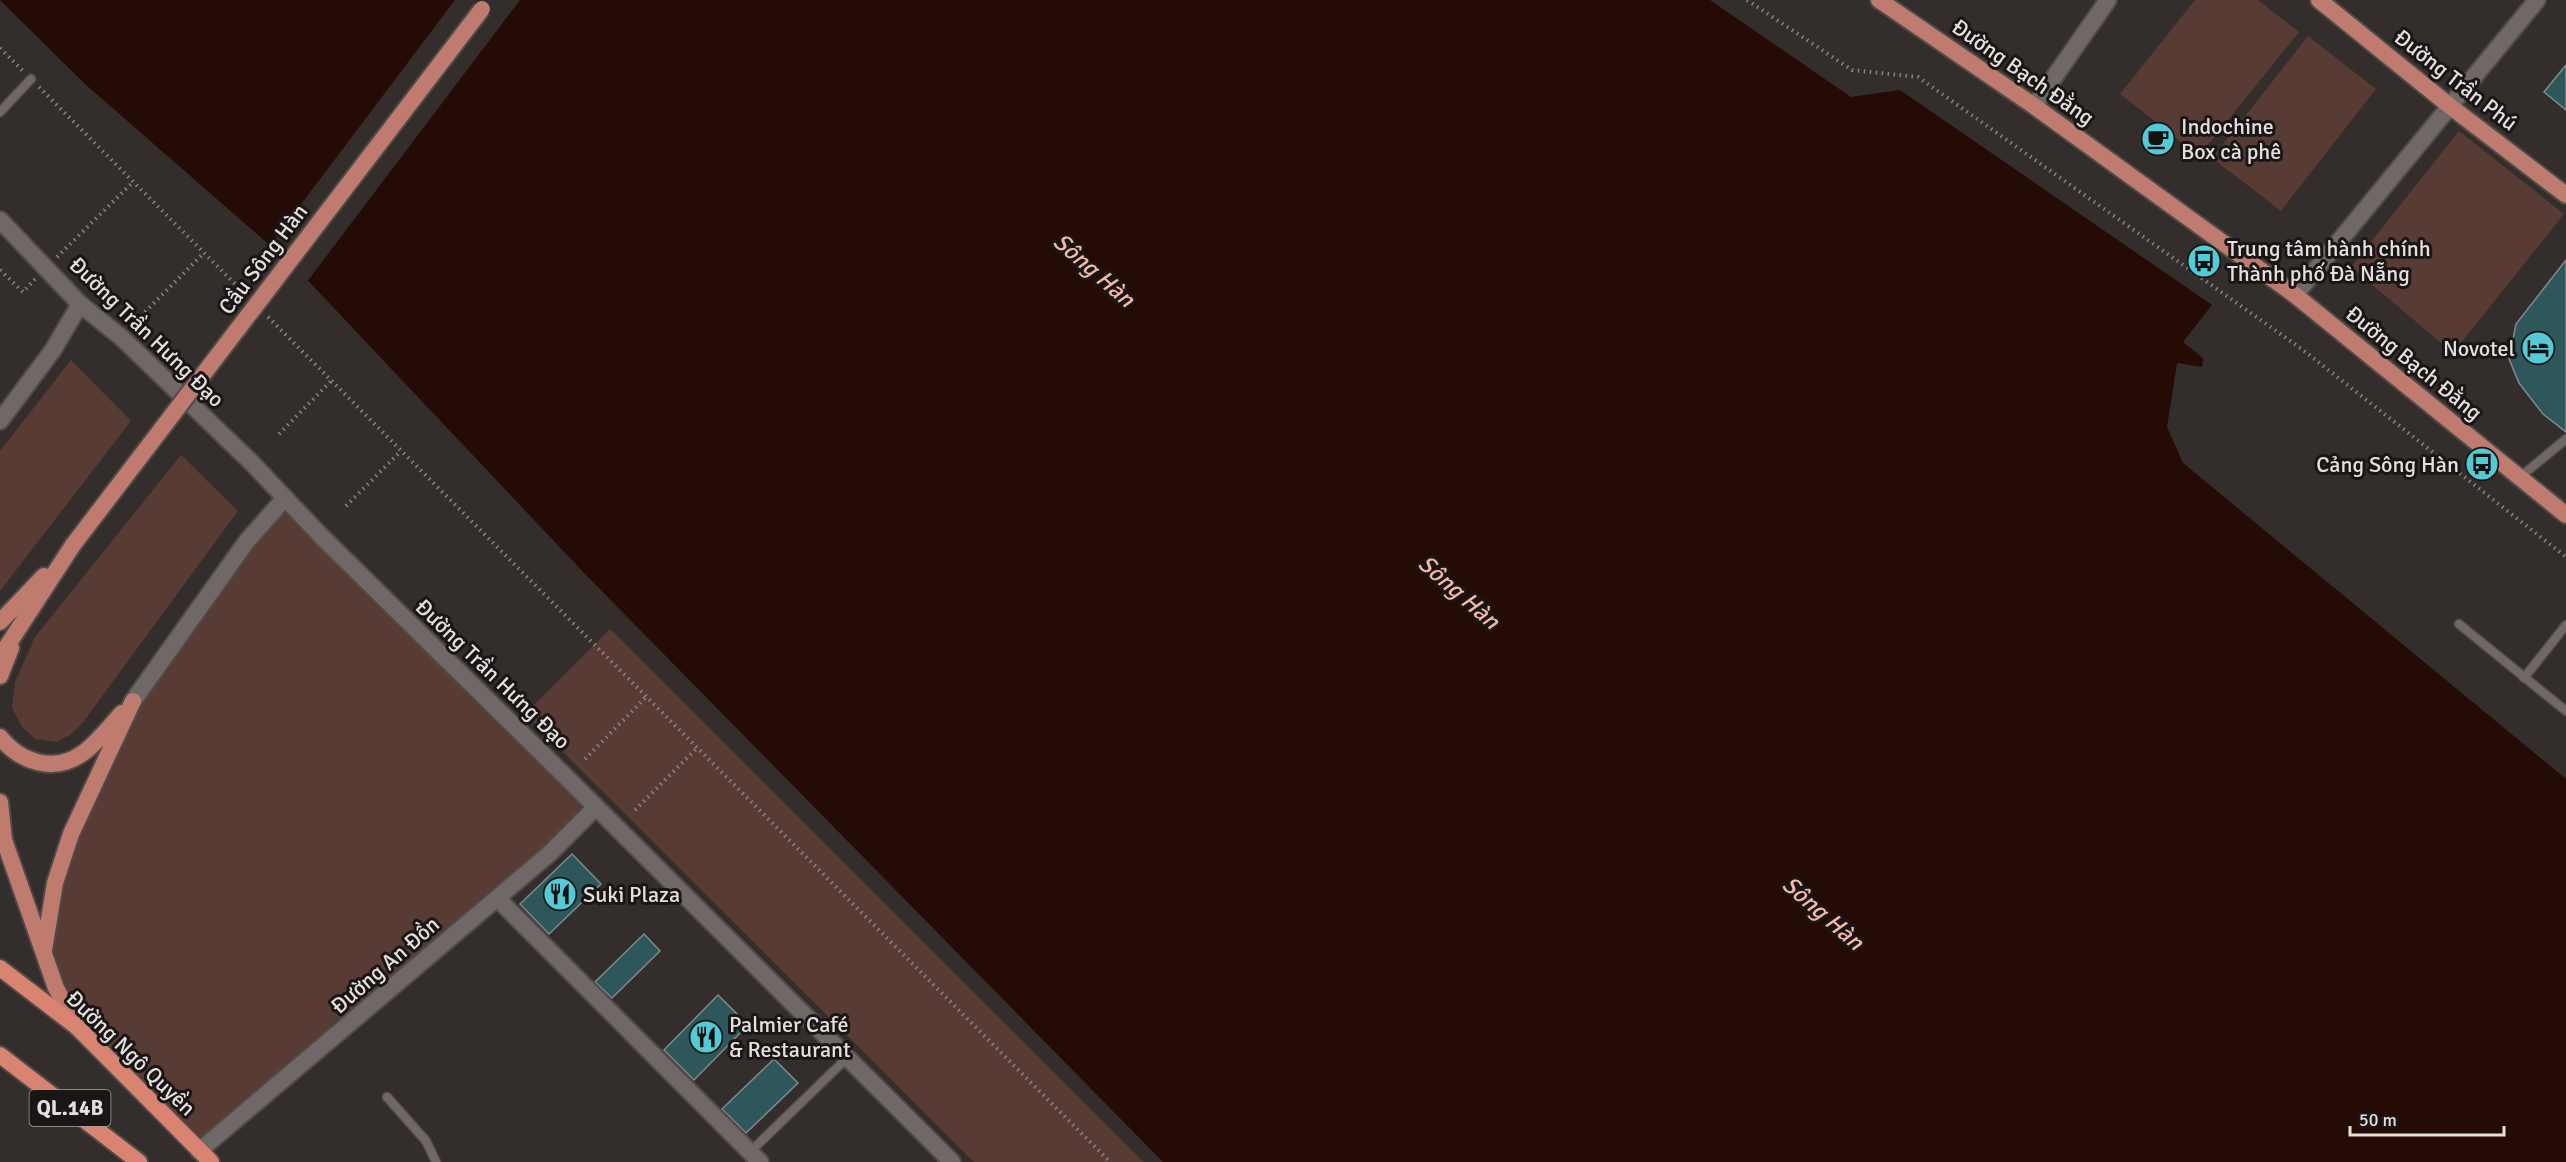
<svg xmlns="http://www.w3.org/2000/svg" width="2566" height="1162" viewBox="0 0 2566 1162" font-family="Signika,sans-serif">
	<rect width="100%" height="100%" fill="#332d2b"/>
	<!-- green -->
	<path fill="#583b34" d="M2195,0H2258L2299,32L2199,156L2120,94Z
		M2308,36L2376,89L2281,211L2212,158Z
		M2459,131L2564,214L2453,353L2351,267Z
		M71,360L131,421L0,591V451Z
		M181,455L238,511L84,721L70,735L56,742L35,739L22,727L12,708L15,682L35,637Z
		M285,498L595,808L199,1151L81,1031L44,950L55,883L133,701Z
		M610,629L1144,1162H974L525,714Z"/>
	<!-- water -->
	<path fill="#250b06" d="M0,0H1710L1851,97L1900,90L2212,305L2183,342L2203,358L2202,367L2177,363L2167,427L2183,463L2566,779V1162H1163L586,575L297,269L85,84Z"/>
	<!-- pier -->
	<path fill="#332d2b" d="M455,0H520L306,283L268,248Z"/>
	<!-- building -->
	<path fill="#2e575b" stroke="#81898a" stroke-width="1.5" d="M2566,65V110L2544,92Z
		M2566,260V432L2543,414L2519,383L2509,359L2516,324Z
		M572,854L601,884L549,934L520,904Z
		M644,934L660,951L612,998L595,982Z
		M718,995L748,1025L694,1080L664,1050Z
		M774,1059L798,1083L746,1133L722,1109Z"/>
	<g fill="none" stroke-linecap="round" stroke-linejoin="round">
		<defs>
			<path id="service" d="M0,112L31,79
				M2520,477L2566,439
				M2459,624L2566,711
				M2524,678L2566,625
				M387,1097L426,1141L436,1162
				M750,1152L847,1058"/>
			<path id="minor" d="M2295,295L2537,0
				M0,421L53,350L80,304
				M133,701L247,541L285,498
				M497,898L760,1162
				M199,1151L549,854L595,808"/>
			<path id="secondary" d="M2034,106L2108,0
				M0,220L80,304L122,338L251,462L321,536L567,778L952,1162"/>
			<path id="primary" d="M1879,0L2034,106L2295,295L2566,515
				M2319,0L2451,107L2566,195
				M0,622L44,576
				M0,657L73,545
				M0,676L11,648
				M0,737C20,762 54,774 83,753C97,743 110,726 122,713
				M0,802L4,840L56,988L77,1027
				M44,950L55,883L71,834L133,701"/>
			<path id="trunk" d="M0,968L77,1027L211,1162
				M0,1055L139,1162"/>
		</defs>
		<!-- service casing -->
		<use href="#service" stroke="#504a49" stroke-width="11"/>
		<!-- minor casing -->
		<use href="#minor" stroke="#504a49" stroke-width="20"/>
		<!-- secondary casing -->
		<use href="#secondary" stroke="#504a49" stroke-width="20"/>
		<!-- primary casing -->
		<use href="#primary" stroke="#504a49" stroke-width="20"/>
		<!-- trunk casing -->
		<use href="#trunk" stroke="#504a49" stroke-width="20"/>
		<!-- path -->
		<path stroke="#898482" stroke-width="4" stroke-dasharray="1.5 4.5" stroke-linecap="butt" d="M1747,0L1852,70L1918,77L2303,350L2566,557
			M0,48L23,71
			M39,87L243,292
			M57,257L133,182
			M0,270L23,292L35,279
			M145,312L204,253
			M268,317L1110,1162
			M279,434L331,381
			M346,506L401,451
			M585,759L646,697
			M635,810L697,748"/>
		<!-- service -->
		<use href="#service" stroke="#706866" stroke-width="8"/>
		<!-- minor -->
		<use href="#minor" stroke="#706866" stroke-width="16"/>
		<!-- secondary -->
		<use href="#secondary" stroke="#706866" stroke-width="16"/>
		<!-- primary -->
		<use href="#primary" stroke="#bf7c6e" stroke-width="16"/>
		<!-- trunk -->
		<use href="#trunk" stroke="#d98371" stroke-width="16"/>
		<defs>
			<path id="primary-bridge" d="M73,545L482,9"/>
		</defs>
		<!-- primary-bridge casing -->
		<use href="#primary-bridge" stroke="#504a49" stroke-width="20" stroke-linecap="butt"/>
		<!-- primary-bridge -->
		<use href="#primary-bridge" stroke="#bf7c6e" stroke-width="16"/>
	</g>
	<!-- icons -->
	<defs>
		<symbol id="cafe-disc" viewBox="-11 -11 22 22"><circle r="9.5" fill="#52cbd7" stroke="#191615"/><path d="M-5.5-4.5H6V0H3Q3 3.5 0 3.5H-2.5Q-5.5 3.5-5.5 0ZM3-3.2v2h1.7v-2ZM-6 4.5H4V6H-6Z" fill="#111"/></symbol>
		<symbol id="bus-disc" viewBox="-11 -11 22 22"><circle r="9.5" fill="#52cbd7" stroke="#191615"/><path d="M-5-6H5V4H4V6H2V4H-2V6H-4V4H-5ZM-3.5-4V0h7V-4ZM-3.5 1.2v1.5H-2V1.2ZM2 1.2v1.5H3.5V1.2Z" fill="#111"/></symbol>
		<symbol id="hotel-disc" viewBox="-11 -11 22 22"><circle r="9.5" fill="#52cbd7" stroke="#191615"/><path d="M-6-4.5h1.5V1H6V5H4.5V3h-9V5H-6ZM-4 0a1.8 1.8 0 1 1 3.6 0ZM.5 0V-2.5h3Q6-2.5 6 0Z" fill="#111"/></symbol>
		<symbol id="restaurant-disc" viewBox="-11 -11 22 22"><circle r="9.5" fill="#52cbd7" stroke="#191615"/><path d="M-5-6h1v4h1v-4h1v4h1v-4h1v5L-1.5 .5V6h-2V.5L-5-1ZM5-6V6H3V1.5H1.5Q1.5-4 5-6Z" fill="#111"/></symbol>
	</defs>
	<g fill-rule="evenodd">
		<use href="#cafe-disc" x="2139" y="120" width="38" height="38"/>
		<use href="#bus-disc" x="2185" y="242" width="38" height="38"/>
		<use href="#hotel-disc" x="2519" y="329" width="38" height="38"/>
		<use href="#bus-disc" x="2463" y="445" width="38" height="38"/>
		<use href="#restaurant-disc" x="541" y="875" width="38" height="38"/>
		<use href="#restaurant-disc" x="687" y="1018" width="38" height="38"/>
	</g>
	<g text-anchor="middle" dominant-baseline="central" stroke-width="6" stroke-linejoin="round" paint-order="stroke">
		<!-- shield labels -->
		<rect fill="#191615" stroke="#a8a3a2" stroke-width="1.5" x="29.5" y="1090" width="81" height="36" rx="4.5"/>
		<g font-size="21" font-weight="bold" fill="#e5e0df">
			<text x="70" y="1108">QL.14B</text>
		</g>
		<!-- street labels -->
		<g font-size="22" fill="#e5e0df" stroke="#191615">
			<text transform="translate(2023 72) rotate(35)">Đường Bạch Đằng</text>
			<text transform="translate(2456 80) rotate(38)">Đường Trần Phú</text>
			<text transform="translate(263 259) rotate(-53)">Cầu Sông Hàn</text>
			<text transform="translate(147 332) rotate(44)">Đường Trần Hưng Đạo</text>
			<text transform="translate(2414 363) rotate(39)">Đường Bạch Đằng</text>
			<text transform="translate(493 674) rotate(44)">Đường Trần Hưng Đạo</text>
			<text transform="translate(385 965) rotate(-41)">Đường An Đồn</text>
			<text transform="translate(131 1053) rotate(44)">Đường Ngô Quyền</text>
		</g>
		<!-- poi labels -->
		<g font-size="22" fill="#e5e0df" stroke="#191615" text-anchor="start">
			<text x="2181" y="126">Indochine<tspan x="2181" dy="25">Box cà phê</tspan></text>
			<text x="2227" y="248">Trung tâm hành chính<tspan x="2227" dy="25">Thành phố Đà Nẵng</tspan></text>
			<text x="2515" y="348" text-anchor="end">Novotel</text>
			<text x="2459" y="464" text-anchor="end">Cảng Sông Hàn</text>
			<text x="583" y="894">Suki Plaza</text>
			<text x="729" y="1024">Palmier Café<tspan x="729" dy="25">&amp; Restaurant</tspan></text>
		</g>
		<!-- water labels -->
		<g font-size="24" font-style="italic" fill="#f6b6a8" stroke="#191615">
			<text transform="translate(1094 270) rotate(41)">Sông Hàn</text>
			<text transform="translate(1459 592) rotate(41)">Sông Hàn</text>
			<text transform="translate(1823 913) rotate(41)">Sông Hàn</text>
		</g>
	</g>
	<!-- scale -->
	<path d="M2350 1126v9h154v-9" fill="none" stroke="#e5e0df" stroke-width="3"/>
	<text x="2359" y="1126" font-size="18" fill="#e5e0df" stroke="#191615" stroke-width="4.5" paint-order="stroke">50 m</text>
</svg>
